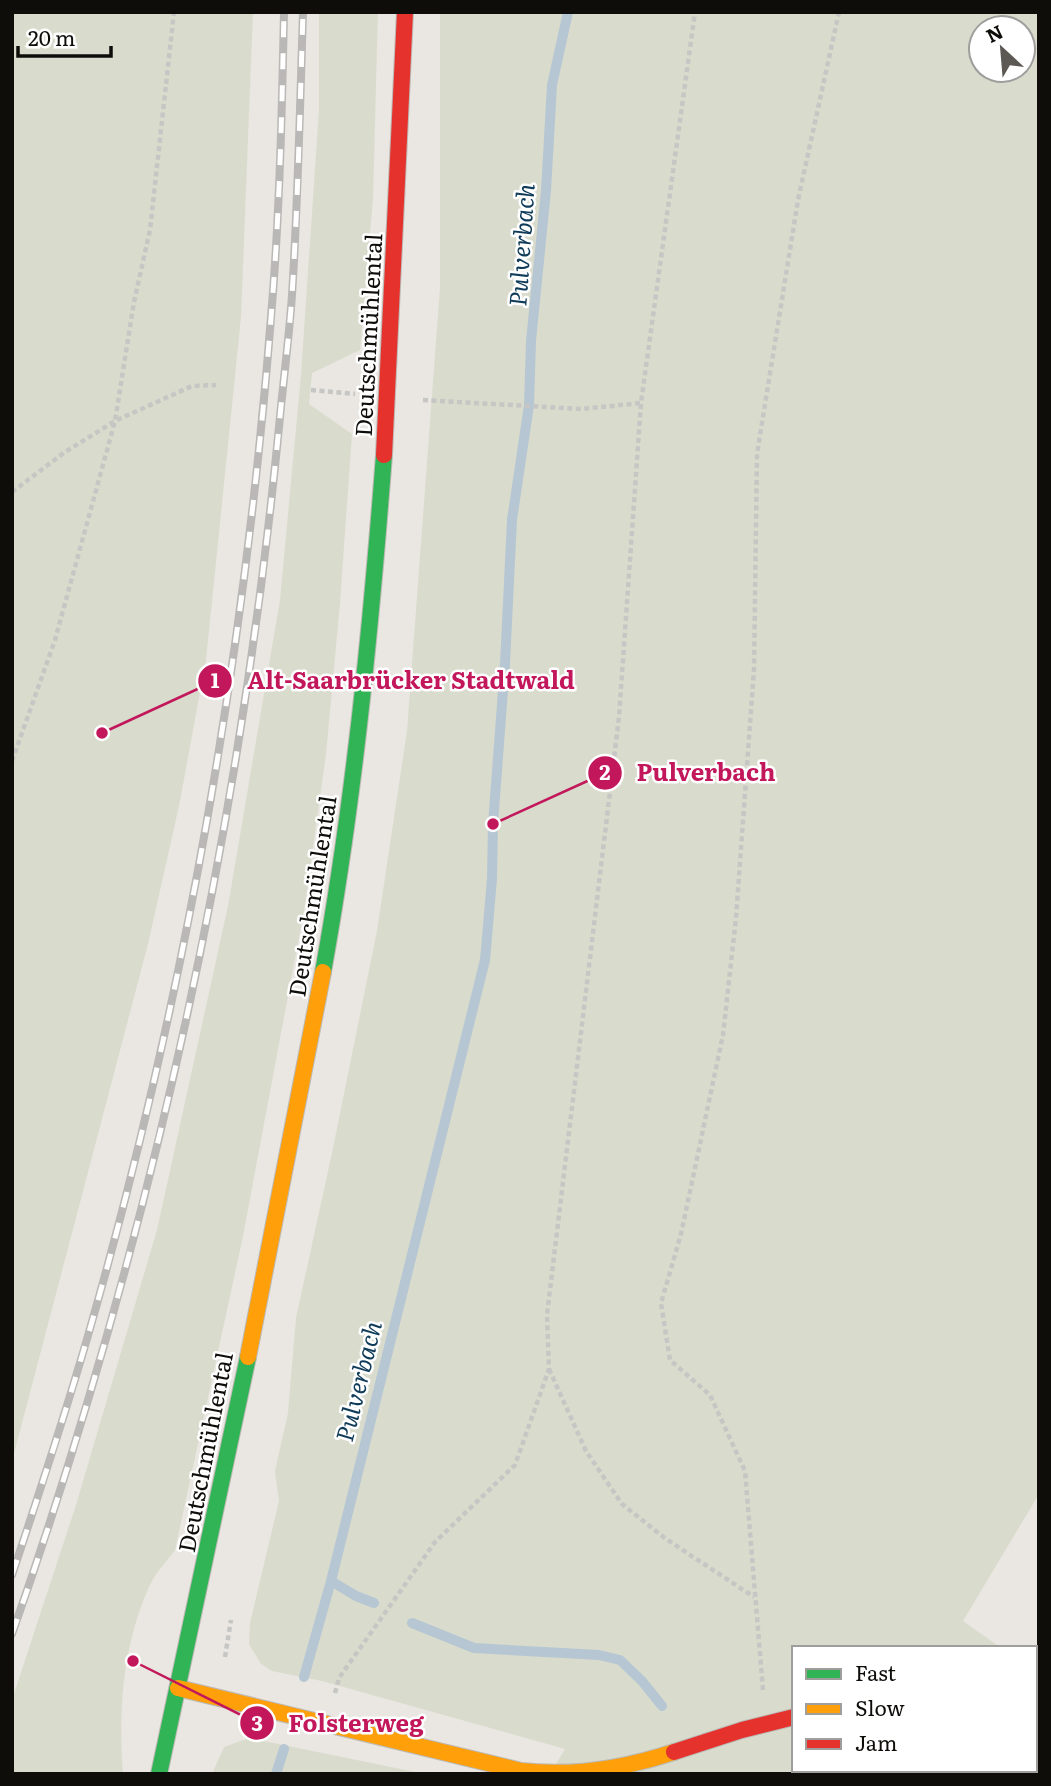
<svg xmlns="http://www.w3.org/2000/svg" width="1051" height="1786" viewBox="0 0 1051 1786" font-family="Literata,serif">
	<rect width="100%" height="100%" fill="#eae6e1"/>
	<!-- green -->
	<path fill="#d9dccd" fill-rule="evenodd" d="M12,12H253L241,317L206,660L179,806L148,944L12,1461Z
		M319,12H378L373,198L360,350L312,373L309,404L352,434L340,603L326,754L305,905L243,1236L175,1550C167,1561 156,1572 150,1585C123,1643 118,1711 123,1774H12V1700L76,1505L157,1230L228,906L280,600L301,375L319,110Z
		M440,12H1039V1494L963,1621L1001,1648H794V1770H1035V1671L1039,1673V1774H550L565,1749L322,1681L272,1671L261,1664L249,1644L250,1623L279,1501L275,1471L288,1413L296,1318L332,1153L377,931L407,731L440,288ZM981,28H1023V70H981Z
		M249,1738L425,1774H212L224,1747Z"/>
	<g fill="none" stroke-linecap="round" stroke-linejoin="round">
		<!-- stream -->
		<path stroke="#b6c6d3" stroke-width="10" d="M331,1581L356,1596L374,1603
			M412,1623L474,1648L599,1655L620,1660L642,1681L662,1706
			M304,1677L331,1581L485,960L492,879L493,824L505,664L512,520L529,405L531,341L546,191L552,85L568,12
			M276,1774L284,1749"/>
		<defs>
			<path id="street" d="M1035,1747L1039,1748"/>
			<path id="fast" d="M323,972C354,801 371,627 384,455
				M159,1774L248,1357"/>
			<path id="slow" d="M248,1357L323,972
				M178,1688L521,1771C574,1777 623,1769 674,1752"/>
			<path id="jam" d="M384,455L405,12
				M674,1752L742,1730L794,1717"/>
		</defs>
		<!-- street casing -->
		<use href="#street" stroke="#bcb9b5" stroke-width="35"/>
		<!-- fast casing -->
		<use href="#fast" stroke="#bcb9b5" stroke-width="18"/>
		<!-- slow casing -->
		<use href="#slow" stroke="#bcb9b5" stroke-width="18"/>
		<!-- jam casing -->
		<use href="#jam" stroke="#bcb9b5" stroke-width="18"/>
		<!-- path -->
		<path stroke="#c6c6c4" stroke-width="4.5" stroke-dasharray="5 3.5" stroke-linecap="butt" d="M311,390L355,394
			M423,400L581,409L641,403
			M12,492L65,452L115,421L192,386L216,385
			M12,761L55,640L115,421L134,302L150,230L174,12
			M549,1369L586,1451L622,1504L666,1539L754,1597
			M225,1657L231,1620
			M763,1690L745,1471L710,1395L670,1360L661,1303L681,1234L723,1035L736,918L754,669L757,454L798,200L839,12
			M335,1693L339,1678L435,1542L515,1465L549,1369L547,1315L619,717L641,403L695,12"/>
		<!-- street -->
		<use href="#street" stroke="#fcfbfa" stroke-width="33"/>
		<!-- fast -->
		<use href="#fast" stroke="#30b455" stroke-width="16"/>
		<!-- slow -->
		<use href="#slow" stroke="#ff9f0a" stroke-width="16"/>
		<!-- jam -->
		<use href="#jam" stroke="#e5322d" stroke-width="16"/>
		<defs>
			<path id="rail" d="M12,1575C38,1497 64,1418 87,1339C185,1000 247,644 273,292C280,199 282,106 284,12
				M12,1634C149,1244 239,838 279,427C283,383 289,339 292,295C298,201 300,106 303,12"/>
		</defs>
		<!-- rail casing -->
		<use href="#rail" stroke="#b9b8b6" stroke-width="8"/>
		<!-- rail -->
		<use href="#rail" stroke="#fff" stroke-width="5" stroke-dasharray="16" stroke-linecap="butt"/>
	</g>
	<g text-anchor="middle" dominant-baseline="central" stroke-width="5" stroke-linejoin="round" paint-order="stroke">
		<!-- street labels -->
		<g font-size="23" fill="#0f0d0a" stroke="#fff">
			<text transform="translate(367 335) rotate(-87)">Deutschmühlental</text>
			<text transform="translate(311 896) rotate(-81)">Deutschmühlental</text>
			<text transform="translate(204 1452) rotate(-79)">Deutschmühlental</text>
		</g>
		<!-- water labels -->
		<g font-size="24" font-style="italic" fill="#0f3b59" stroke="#fff">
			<text transform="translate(520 245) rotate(-86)">Pulverbach</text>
			<text transform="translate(357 1381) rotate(-76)">Pulverbach</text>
		</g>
	</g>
	<!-- callouts -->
	<path fill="none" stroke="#c2185b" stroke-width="2.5" d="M102 733L215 681M493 824L605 773M133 1661L257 1723"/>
	<g fill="#c2185b" stroke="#fff" stroke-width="2.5">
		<circle cx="102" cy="733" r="7"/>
		<circle cx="493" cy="824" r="7"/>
		<circle cx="133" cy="1661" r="7"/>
		<circle cx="215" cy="681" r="18"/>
		<circle cx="605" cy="773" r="18"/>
		<circle cx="257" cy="1723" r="18"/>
	</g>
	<g font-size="21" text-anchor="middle" font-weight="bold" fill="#fff">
		<text x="215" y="688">1</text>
		<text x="605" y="780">2</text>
		<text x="257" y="1731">3</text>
	</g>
	<g font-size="24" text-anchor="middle" font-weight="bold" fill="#c2185b" stroke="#fff" stroke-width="5" stroke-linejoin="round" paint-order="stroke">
		<text x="411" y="689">Alt-Saarbrücker Stadtwald</text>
		<text x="706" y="781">Pulverbach</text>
		<text x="356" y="1732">Folsterweg</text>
	</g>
	<!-- border -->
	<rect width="1051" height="1786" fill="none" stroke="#0f0d0a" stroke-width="28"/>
	<!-- legend -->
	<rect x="792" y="1646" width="245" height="126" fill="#ffffff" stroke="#9f9e9d" stroke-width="2"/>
	<rect x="806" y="1669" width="35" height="10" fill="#30b455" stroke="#9f9e9d" stroke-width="2"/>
	<text x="855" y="1681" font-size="21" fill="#0f0d0a">Fast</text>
	<rect x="806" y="1704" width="35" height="10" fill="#ff9f0a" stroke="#9f9e9d" stroke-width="2"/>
	<text x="855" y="1716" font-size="21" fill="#0f0d0a">Slow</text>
	<rect x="806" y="1739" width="35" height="10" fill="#e5322d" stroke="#9f9e9d" stroke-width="2"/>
	<text x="855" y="1751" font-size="21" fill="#0f0d0a">Jam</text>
	<!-- north arrow -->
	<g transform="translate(1002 49) rotate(334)"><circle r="33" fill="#ffffff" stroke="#9f9e9d" stroke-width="2"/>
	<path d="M0-5L12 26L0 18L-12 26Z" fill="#5c5955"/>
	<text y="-10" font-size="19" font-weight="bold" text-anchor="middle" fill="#0f0d0a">N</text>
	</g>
	<!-- scale -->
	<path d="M18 46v10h93v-10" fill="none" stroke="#0f0d0a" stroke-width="3.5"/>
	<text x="28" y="46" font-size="21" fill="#0f0d0a" stroke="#ffffff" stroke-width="5" paint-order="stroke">20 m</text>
</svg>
